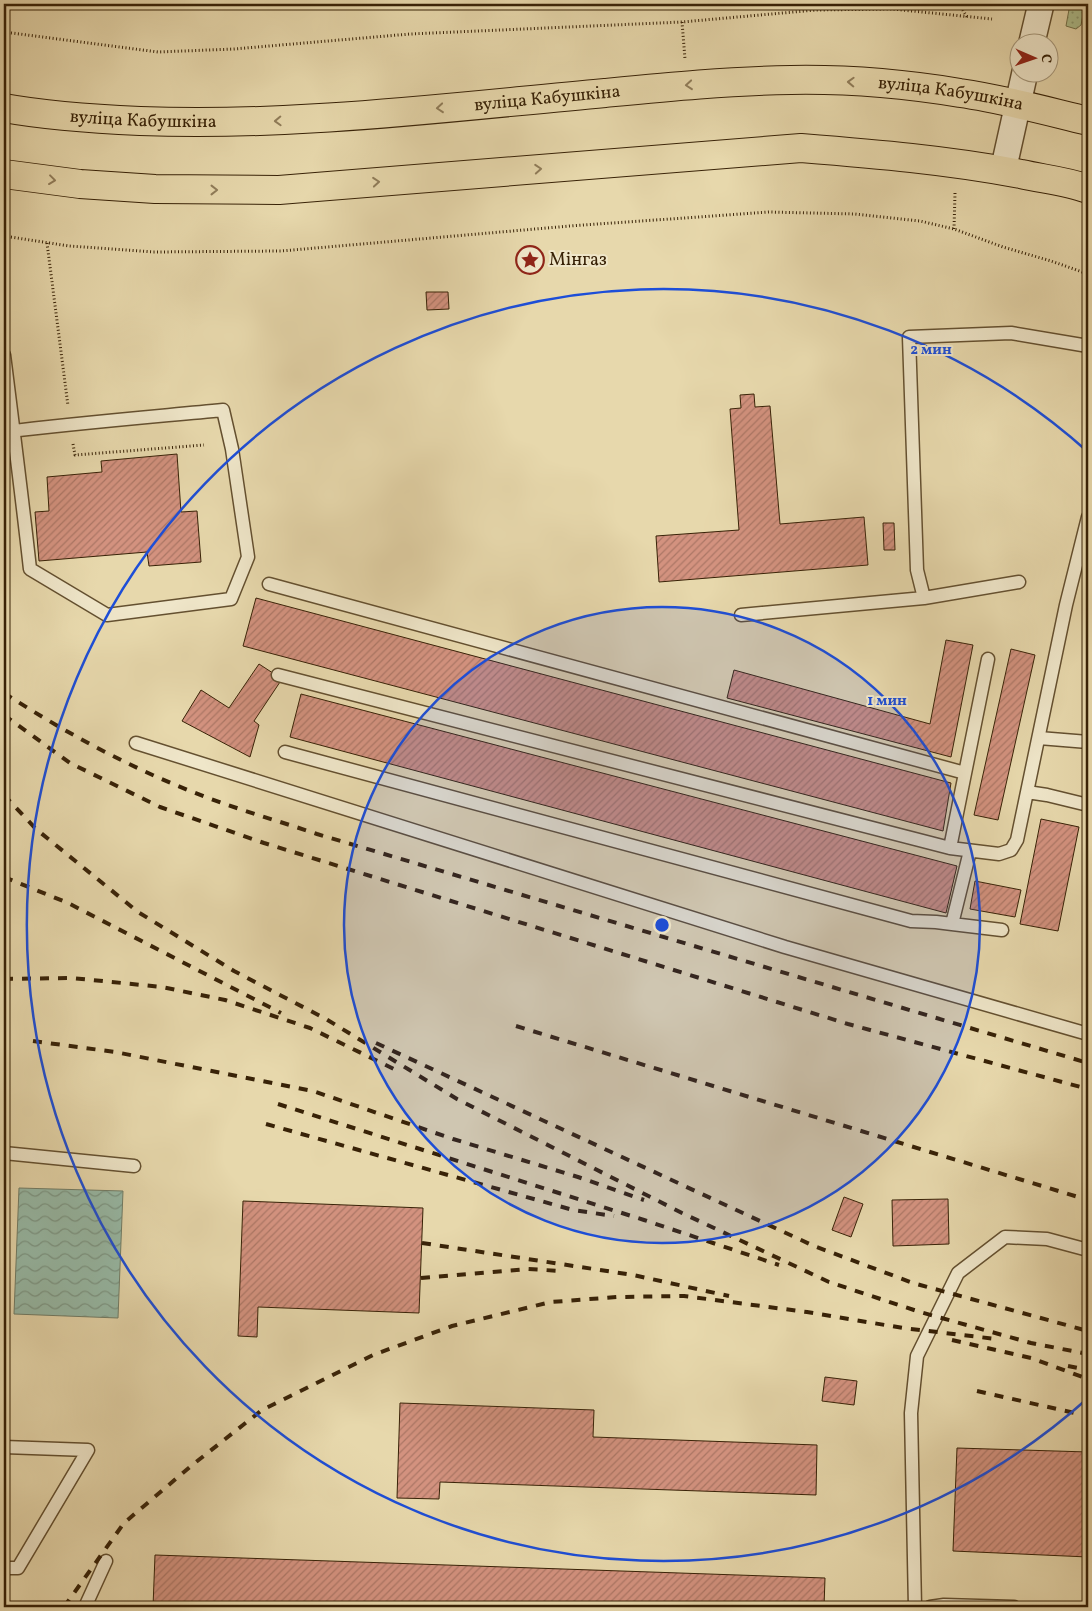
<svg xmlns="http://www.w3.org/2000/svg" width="1092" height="1611" viewBox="0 0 1092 1611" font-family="Vollkorn,serif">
	<defs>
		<pattern id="grass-dots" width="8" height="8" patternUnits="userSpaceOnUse" patternTransform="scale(1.25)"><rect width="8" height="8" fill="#afc08e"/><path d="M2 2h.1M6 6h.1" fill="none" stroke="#8f9c72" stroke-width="1.8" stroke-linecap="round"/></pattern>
		<pattern id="water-waves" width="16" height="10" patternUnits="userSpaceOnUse" patternTransform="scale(1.25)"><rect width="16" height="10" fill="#97baa7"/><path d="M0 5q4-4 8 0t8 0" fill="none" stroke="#7c9786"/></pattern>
		<pattern id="building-hatch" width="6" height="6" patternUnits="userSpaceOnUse" patternTransform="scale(1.25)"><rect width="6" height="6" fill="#d3927f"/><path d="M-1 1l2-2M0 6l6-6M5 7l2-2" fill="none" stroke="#ac7766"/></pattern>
	</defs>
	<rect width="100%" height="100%" fill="#e7d8ac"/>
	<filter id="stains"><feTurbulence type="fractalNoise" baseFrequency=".004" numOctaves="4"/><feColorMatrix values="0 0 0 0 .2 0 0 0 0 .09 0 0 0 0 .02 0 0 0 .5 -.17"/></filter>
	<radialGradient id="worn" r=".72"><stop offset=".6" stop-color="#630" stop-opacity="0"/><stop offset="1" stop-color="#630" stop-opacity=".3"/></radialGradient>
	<!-- grass -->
	<path fill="url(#grass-dots)" stroke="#74714a" d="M1070,4H1085L1081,25L1076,29L1066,26Z"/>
	<!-- water -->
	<path fill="url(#water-waves)" stroke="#717d67" d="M19,1188L123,1191L118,1318L14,1314Z"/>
	<!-- building -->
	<path fill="url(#building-hatch)" stroke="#382207" d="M426,292H448L449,309L427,310Z
		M754,394L755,407L770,406L780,524L864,517L868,565L659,582L656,536L739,530L730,409L741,408L740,395Z
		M177,454L181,512L197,511L201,562L149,566L147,552L39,561L35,512L49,511L47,477L102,472L101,461Z
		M883,523H894L895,550H884Z
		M256,598L951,783L943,831L243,646Z
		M946,640L973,645L951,757L727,698L734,670L930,724Z
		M1011,649L1035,655L998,820L974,815Z
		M259,664L282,679L254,721L259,725L250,757L182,721L201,690L229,708Z
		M301,694L957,866L946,913L290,737Z
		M1041,819L1079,827L1058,931L1020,924Z
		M975,881L1021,890L1015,917L970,909Z
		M844,1197L863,1204L851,1237L832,1230Z
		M948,1199L949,1244L893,1246L892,1200Z
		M243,1201L423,1208L419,1313L258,1307L257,1337L238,1336Z
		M825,1377L857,1381L854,1405L822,1401Z
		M400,1403L594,1410L593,1437L817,1445L816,1495L440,1482L439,1499L397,1498Z
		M957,1448L1088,1452V1557L953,1551Z
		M155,1555L825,1578L824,1607H153Z"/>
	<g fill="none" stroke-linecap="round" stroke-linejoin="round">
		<defs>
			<path id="service" d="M4,355C13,426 22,497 30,569L107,615L231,599L248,557L232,449L223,410C150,417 77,423 4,432
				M269,584L965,773
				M924,598L1019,582
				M741,615L924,598L917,570L909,337L1011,333L1088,346
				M278,675L950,848L999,854L1011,850L1017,840L1066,605L1088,517
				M1039,738L1088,742
				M136,743L785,947L1088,1034
				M285,752L911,921L936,922L952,924
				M1027,792L1047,795L1088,805
				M950,848L988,659
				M970,851L952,924L1002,930
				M4,1153L134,1166
				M4,1447L88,1450L18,1568H4
				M85,1607L106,1561
				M915,1607L911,1413L917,1356L958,1273L1005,1237L1047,1239L1088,1250
				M930,1607L944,1605L1014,1607"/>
			<path id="minor" d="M1032,42L1041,4
				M1003,171L1025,72"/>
			<g id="primary">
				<path id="s1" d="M4,108C48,116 95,119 140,121C295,127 450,107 605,93C667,87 728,81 791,80C846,79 905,84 960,93C1003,99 1046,111 1088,121"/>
				<path d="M4,174L80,184L155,189L279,190L801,148C875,154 948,160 1021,174C1043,179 1067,181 1088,189"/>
			</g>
		</defs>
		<!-- service casing -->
		<use href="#service" stroke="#645030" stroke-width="15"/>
		<!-- minor casing -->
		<use href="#minor" stroke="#645030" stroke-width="28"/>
		<!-- primary casing -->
		<use href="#primary" stroke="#382207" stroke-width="30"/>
		<!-- path -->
		<path stroke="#382207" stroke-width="3" stroke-dasharray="1 2.5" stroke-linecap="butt" d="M959,4L967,17
			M682,22L685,59
			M4,32L158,52L234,49L410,34L682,22L816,10L892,9L992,19
			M1084,40L1088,41
			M954,229L955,193
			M4,236L69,246L153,252L281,251L570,226L769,212L855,214L920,221L954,229L1003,247L1051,261L1088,274
			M47,243L68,406
			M73,444L75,455L204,445"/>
		<!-- service -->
		<use href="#service" stroke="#efe6c9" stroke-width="12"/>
		<!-- minor -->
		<use href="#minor" stroke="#efe6c9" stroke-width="25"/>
		<!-- primary -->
		<use href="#primary" stroke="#e7d8ac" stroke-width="28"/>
		<!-- rail -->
		<path stroke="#382207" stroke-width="4" stroke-dasharray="9 9" stroke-linecap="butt" d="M4,693C69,735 138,772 211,799C246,812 282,822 317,834L1088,1063
			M4,715L70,763L160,807L264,843L848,1024L1088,1089
			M4,795L36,829L138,912L234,971L326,1019L457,1099L682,1213L829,1282L920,1312L1031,1343L1088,1354
			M4,877L68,903L281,1013
			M4,979L72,978L162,987L225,1000L310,1028L396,1070
			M516,1026L1088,1200
			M33,1041L115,1052L313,1091L453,1139L578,1177L644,1200
			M376,1043L814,1246L913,1283L1088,1331
			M278,1104L644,1220L779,1265
			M266,1124L573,1210L614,1216
			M422,1243L633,1275L729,1296
			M421,1278L528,1269L561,1271
			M952,1340L1031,1358L1088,1379
			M1068,1366L1088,1370
			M977,1391L1088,1416
			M64,1607L124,1523L191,1466L262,1410L373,1355L452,1326L551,1302L617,1297L684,1296L807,1312L903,1328L996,1339"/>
	</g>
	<!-- one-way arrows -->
	<defs><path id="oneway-chevron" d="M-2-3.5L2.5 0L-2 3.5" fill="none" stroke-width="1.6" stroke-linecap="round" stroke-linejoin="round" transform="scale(1.25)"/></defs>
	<g stroke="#907d5a">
		<use href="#oneway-chevron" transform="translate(851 82) rotate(-178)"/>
		<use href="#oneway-chevron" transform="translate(689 85) rotate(175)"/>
		<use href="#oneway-chevron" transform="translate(440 108) rotate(175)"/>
		<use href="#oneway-chevron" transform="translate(278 121) rotate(178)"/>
		<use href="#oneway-chevron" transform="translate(538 169) rotate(-4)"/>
		<use href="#oneway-chevron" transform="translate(52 180) rotate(7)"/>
		<use href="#oneway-chevron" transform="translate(376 182) rotate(-5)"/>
		<use href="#oneway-chevron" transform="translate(214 190)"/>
	</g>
	<!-- distance rings -->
	<circle cx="662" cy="925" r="318" fill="#1d4ed8" fill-opacity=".12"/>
	<g fill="none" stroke="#1d4ed8" stroke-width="2.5">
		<circle cx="662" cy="925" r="318"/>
		<path d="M1088 1398A636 636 0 1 1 1088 452"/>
	</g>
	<!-- icons -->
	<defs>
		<symbol id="sight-ring" viewBox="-11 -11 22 22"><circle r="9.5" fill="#efe6c9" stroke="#8f2418" stroke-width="1.5"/><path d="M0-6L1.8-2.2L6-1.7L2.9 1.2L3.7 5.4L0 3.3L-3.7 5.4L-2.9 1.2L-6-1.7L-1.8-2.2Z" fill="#8f2418"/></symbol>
	</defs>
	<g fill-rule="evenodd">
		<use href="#sight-ring" x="514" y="244" width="32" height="32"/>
	</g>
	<g text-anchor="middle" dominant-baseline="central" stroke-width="4" stroke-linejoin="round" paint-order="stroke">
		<!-- street labels -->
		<g font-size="18" fill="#382207" stroke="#efe6c9">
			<text stroke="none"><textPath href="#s1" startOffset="950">вуліца Кабушкіна</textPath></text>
			<text stroke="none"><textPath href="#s1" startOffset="545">вуліца Кабушкіна</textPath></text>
			<text stroke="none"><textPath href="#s1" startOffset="140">вуліца Кабушкіна</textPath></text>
		</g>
		<!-- poi labels -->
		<g font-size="18" fill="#382207" stroke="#efe6c9" text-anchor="start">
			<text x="549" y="260">Мінгаз</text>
		</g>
	</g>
	<circle cx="662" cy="925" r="8" fill="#1d4ed8" stroke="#efe6c9" stroke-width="2.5"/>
	<g font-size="15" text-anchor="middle" font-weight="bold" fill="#1d4ed8" stroke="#efe6c9" stroke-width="4" stroke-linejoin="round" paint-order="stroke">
		<text x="931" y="354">2 мин</text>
		<text x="887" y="705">1 мин</text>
	</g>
	<!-- margin -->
	<rect width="1092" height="1611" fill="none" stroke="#e7d8ac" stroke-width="20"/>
	<rect x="5" y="5" width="1082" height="1601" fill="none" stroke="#382207" stroke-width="2.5"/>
	<rect x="10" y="10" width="1072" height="1591" fill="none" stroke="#382207"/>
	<!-- north arrow -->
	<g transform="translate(1034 58) rotate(92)"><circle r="24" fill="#efe6c9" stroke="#a6987b"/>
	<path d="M0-4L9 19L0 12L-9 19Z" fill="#8f2418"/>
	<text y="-8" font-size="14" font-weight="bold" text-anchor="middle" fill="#382207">С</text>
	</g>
	<rect width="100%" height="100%" filter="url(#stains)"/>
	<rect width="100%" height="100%" fill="url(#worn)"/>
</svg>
